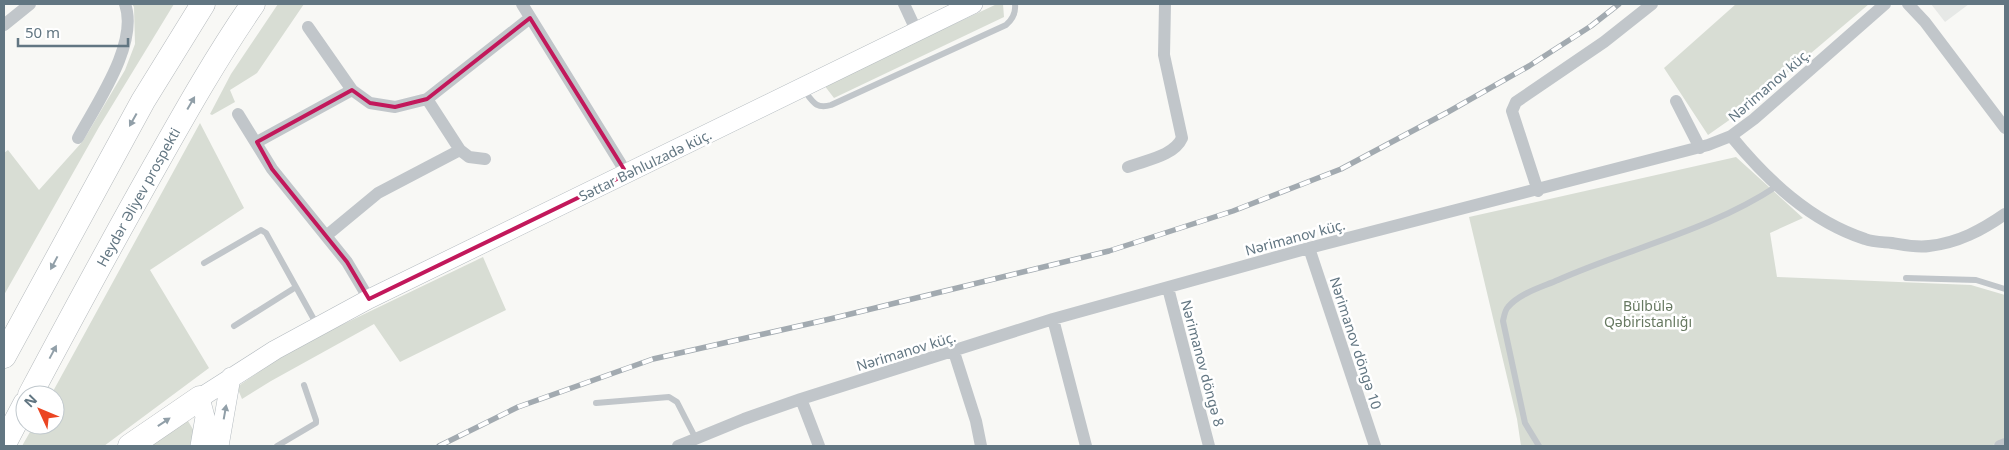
<svg xmlns="http://www.w3.org/2000/svg" width="2009" height="450" viewBox="0 0 2009 450" font-family="'Noto Sans',sans-serif">
	<rect width="100%" height="100%" fill="#f8f8f5"/>
	<!-- built -->
	<path fill="#e6e8e6" d="M1931,4H1969L1945,22Z"/>
	<!-- green -->
	<path fill="#d8ddd4" d="M132,4H174L99,127L4,295V153L8,150L39,190L83,141L125,70L135,44L134,7Z
		M278,4H304L257,73L230,90L235,102L212,115L210,114L231,74Z
		M997,4H1003L1004,17L834,98L824,85Z
		M1736,4H1869L1745,109L1708,135L1664,68Z
		M200,123L244,208L150,270L209,368L104,446H22L34,425H55V395H51Z
		M1736,157L1803,218L1770,233L1777,277L1971,285L2005,295V440L1991,446H1521L1517,419L1469,217Z
		M483,257L506,310L400,362L374,324L271,381L242,399L237,387L280,357L329,331Z
		M188,421L194,431L193,446H146Z"/>
	<g fill="none" stroke-linecap="round" stroke-linejoin="round">
		<defs>
			<path id="secondary" d="M200,446L205,417L200,398L275,350L369,299L973,4
				M219,446L231,377"/>
			<path id="motorway" d="M4,356L143,101L203,4
				M30,395C71,318 112,242 155,166C186,111 217,56 253,4
				M4,444L25,404
				M130,446L200,398"/>
		</defs>
		<!-- secondary casing -->
		<use href="#secondary" stroke="#b3babf" stroke-width="20"/>
		<!-- motorway casing -->
		<use href="#motorway" stroke="#b4b9bc" stroke-width="25"/>
		<!-- service -->
		<path stroke="#c1c6ca" stroke-width="6" d="M803,89C812,100 815,110 831,105L1006,25C1013,19 1016,13 1015,4
			M204,263L261,230L266,233L296,287
			M1906,278L1976,280L2005,289
			M234,326L296,287L317,325
			M596,403L669,397L677,402L696,439
			M277,446L316,423V420L304,385
			M1539,446L1525,423L1503,321C1504,316 1505,310 1508,307C1520,293 1542,287 1558,280C1630,248 1711,230 1777,186"/>
		<!-- minor -->
		<path stroke="#c1c6ca" stroke-width="12" d="M522,4L627,174
			M904,4L917,32
			M1908,4L1925,22L2005,128
			M4,25L30,4
			M352,90L370,103L395,107L427,99L530,18
			M427,99L460,150L469,157L485,159
			M1676,101L1700,148
			M238,114L272,169L347,262L369,299
			M1731,136C1767,180 1810,221 1865,239C1873,242 1883,242 1892,243C1904,245 1917,248 1929,246C1958,243 1982,230 2005,214
			M78,138C97,103 139,43 125,4
			M257,142L352,90L308,27
			M1128,167C1146,160 1174,156 1182,138L1164,55L1165,4
			M1538,191L1512,111L1516,102L1604,42L1652,4
			M326,236L378,193L460,150
			M1309,248L1375,446
			M1168,288L1209,446
			M1053,319L1086,446
			M954,352L976,421L981,446
			M801,399L819,446
			M678,446L744,419L801,399L1053,319L1309,248L1708,145L1731,136L1754,119L1885,4
			M2000,446L2005,444"/>
		<!-- secondary -->
		<use href="#secondary" stroke="#fff" stroke-width="19"/>
		<!-- motorway -->
		<use href="#motorway" stroke="#fff" stroke-width="24"/>
		<defs>
			<path id="rail" d="M439,446L518,407L653,359L830,319L1109,251L1233,211L1341,169L1448,112L1529,66L1591,26L1619,4"/>
		</defs>
		<!-- rail casing -->
		<use href="#rail" stroke="#a2aab0" stroke-width="5.5"/>
		<!-- rail -->
		<use href="#rail" stroke="#fff" stroke-width="4" stroke-dasharray="11" stroke-linecap="butt"/>
	</g>
	<!-- one-way arrows -->
	<defs><path id="oneway-solid" d="M-6-.8H1V-3.2L6.5 0L1 3.2V.8H-6Z" transform="scale(1.25)"/></defs>
	<g fill="#919fa8">
		<use href="#oneway-solid" transform="translate(191 103) rotate(-60)"/>
		<use href="#oneway-solid" transform="translate(133 120) rotate(119)"/>
		<use href="#oneway-solid" transform="translate(54 263) rotate(118)"/>
		<use href="#oneway-solid" transform="translate(53 352) rotate(-62)"/>
		<use href="#oneway-solid" transform="translate(225 412) rotate(-80)"/>
		<use href="#oneway-solid" transform="translate(164 422) rotate(-34)"/>
	</g>
	<!-- marked area -->
	<path fill="none" stroke="#c2185b" stroke-width="4" stroke-linejoin="round" d="M530,18L627,174L369,299L347,262L272,169L257,142L352,90L370,103L395,107L427,99Z"/>
	<g text-anchor="middle" dominant-baseline="central" stroke-width="5" stroke-linejoin="round" paint-order="stroke">
		<!-- street labels -->
		<g font-size="14" fill="#627682" stroke="#fff">
			<text transform="translate(1769 85) rotate(-41)">Nərimanov küç.</text>
			<text transform="translate(645 165) rotate(-26)">Səttar Bəhlulzadə küç.</text>
			<text transform="translate(138 197) rotate(-61)">Heydər Əliyev prospekti</text>
			<text transform="translate(1295 237) rotate(-15)">Nərimanov küç.</text>
			<text transform="translate(1356 343) rotate(72)">Nərimanov döngə 10</text>
			<text transform="translate(906 351) rotate(-17)">Nərimanov küç.</text>
			<text transform="translate(1203 363) rotate(75)">Nərimanov döngə 8</text>
		</g>
		<!-- park labels -->
		<g font-size="14" fill="#677961" stroke="#fff">
			<text x="1648" y="305">Bülbülə<tspan x="1648" dy="16">Qəbiristanlığı</tspan></text>
		</g>
	</g>
	<!-- border -->
	<rect width="2009" height="450" fill="none" stroke="#627682" stroke-width="10"/>
	<!-- north arrow -->
	<g transform="translate(40 410) rotate(314)"><circle r="24" fill="#ffffff" stroke="#c0c8cd"/>
	<path d="M0-4L9 19L0 12L-9 19Z" fill="#eb4522"/>
	<text y="-8" font-size="14" font-weight="bold" text-anchor="middle" fill="#627682">N</text>
	</g>
	<!-- scale -->
	<path d="M18 38v8h110v-8" fill="none" stroke="#627682" stroke-width="2.5"/>
	<text x="25" y="38" font-size="15" fill="#627682" stroke="#ffffff" stroke-width="4" paint-order="stroke">50 m</text>
</svg>
